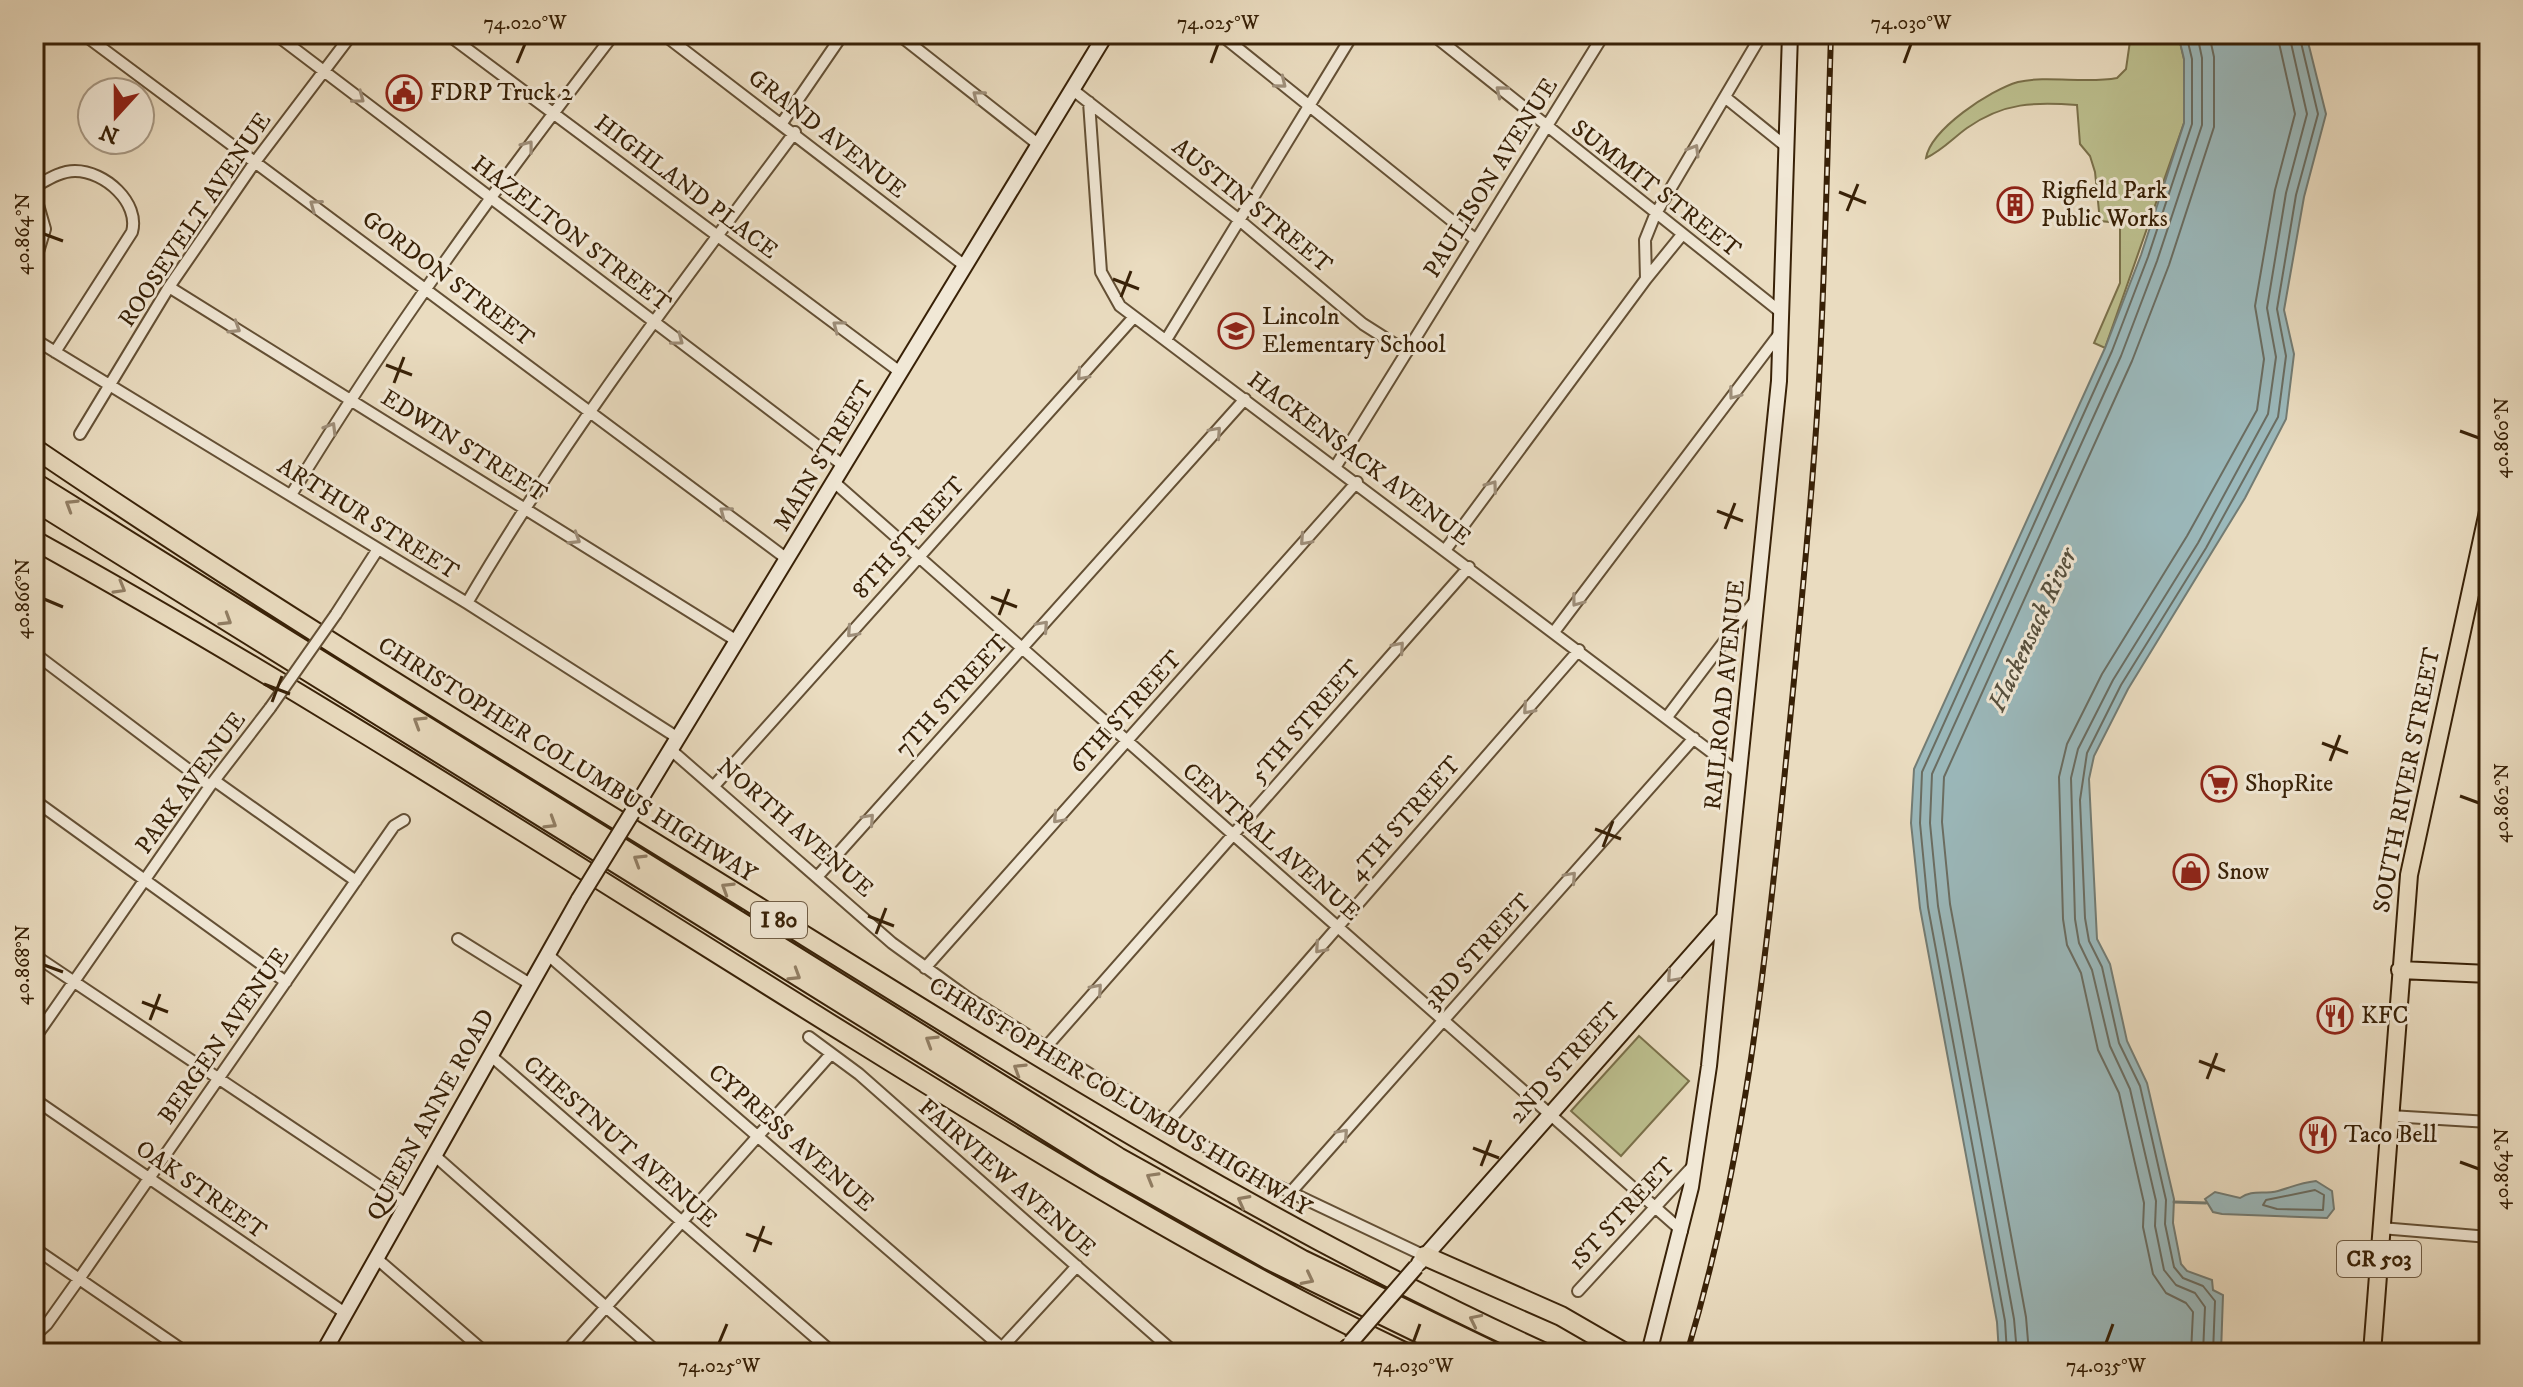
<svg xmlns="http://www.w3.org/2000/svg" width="2523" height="1387" viewBox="0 0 2523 1387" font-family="'IM FELL DW Pica',serif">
	<rect width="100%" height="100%" fill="#eadcc0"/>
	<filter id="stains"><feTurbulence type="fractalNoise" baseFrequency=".0025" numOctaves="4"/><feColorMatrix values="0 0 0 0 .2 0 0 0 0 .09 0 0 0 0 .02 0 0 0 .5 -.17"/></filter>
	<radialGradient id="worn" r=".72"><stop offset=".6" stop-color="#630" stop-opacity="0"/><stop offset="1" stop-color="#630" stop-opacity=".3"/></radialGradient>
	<!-- green -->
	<path fill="#bcbf8e" stroke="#7a704a" stroke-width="2" d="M2131,34H2178L2184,59V123L2105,348L2094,343L2120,283V223L2100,221L2095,172L2090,156L2080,144L2077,105C2035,102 2004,102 1967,128C1953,138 1943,150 1926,158C1931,129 1990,90 2018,82C2047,75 2086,84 2117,78L2126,69Z
		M1639,1036L1689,1081L1621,1156L1571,1111Z"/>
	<!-- water -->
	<path fill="#9bb9bc" stroke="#737c74" stroke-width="2" d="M2178,34H2306L2326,114L2304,197L2284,310L2294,354L2286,419L2245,498L2128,689L2094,756L2089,779L2097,939L2110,964L2127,1041L2147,1083L2174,1199L2173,1223L2181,1264L2187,1271L2212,1280L2213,1290L2223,1295L2221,1353H1999L1997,1322L1920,908L1911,823L1914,769L2105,348L2141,255L2184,123V59Z
		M2316,1181L2332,1191L2334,1209L2327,1218L2222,1214L2213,1212L2205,1199L2215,1192L2240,1198C2253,1189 2263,1195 2278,1191C2292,1187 2299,1183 2316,1181Z"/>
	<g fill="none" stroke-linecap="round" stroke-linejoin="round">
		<!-- shore -->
		<path stroke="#6a6d62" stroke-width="2" d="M2315,1190L2324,1195L2323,1210L2277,1209L2263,1205L2266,1200Z
			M2007,1353L2005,1321L1928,907L1920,823L1922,772L2112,351L2148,257L2192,124V59L2186,34
			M2017,1353L2014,1319L1938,906L1930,823L1932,774L2121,356L2157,261L2202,125V58L2197,34
			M2029,1353L2026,1317L1950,904L1942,822L1944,777L2132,361L2169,265L2214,127V57L2209,34
			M2191,1353L2193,1312L2186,1303L2166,1293L2153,1274L2143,1227L2144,1203L2119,1093L2098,1050L2081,973L2067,945L2063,919L2059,777L2067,744L2102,674L2187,536L2257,410L2264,359L2255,306L2275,190L2295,114L2277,34
			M2203,1353L2205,1307L2195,1293L2176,1285L2164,1270L2155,1226L2156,1201L2130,1089L2110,1046L2092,970L2079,943L2075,919L2071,778L2078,749L2113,680L2198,543L2268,414L2276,357L2267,308L2286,193L2307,114L2289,34
			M2213,1353L2215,1301L2203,1286L2183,1278L2174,1267L2165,1224L2166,1200L2140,1086L2119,1043L2102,967L2089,941L2085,918L2080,800L2087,753L2121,685L2206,548L2278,417L2286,356L2277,309L2296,195L2318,114L2299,34"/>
		<!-- stream -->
		<path stroke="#737c74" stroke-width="3" d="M2174,1202L2206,1203"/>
		<defs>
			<path id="street" d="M83,34L787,559
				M275,34L844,466
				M447,34L900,372
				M663,34L965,266
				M898,34L1039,145
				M1220,34L1476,240
				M1432,34L1782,313
				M1073,90L1238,219L1363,324L1407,352
				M1726,98L1788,148
				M1089,102L1101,272L1120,306L1739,773
				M782,123L843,34
				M34,187C47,180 60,171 75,171C105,171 140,203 132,232L55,352
				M34,191L45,229L34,265
				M1646,279L1681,236
				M169,287L737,641
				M34,339L467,603L678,738
				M1166,340L1353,34
				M80,434L169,287L255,162L352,34
				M1336,466L1604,34
				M834,482L1682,1231
				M291,495C389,334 499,183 614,34
				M1446,549L1646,279L1645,240L1655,215L1762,34
				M467,603C564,437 680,286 795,132
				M336,614L378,549
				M1554,632L1780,333
				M34,653L210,786
				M1667,717L1755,601
				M671,750L892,943L968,998L1208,1148L1267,1181L1425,1256
				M215,781L356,881
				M714,786L1134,317
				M34,800L286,982
				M817,877L1245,399
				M458,939L530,984
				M547,954L1008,1353
				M34,955L406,1204
				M925,968L1357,482
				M809,1037L859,1074L1175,1353
				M34,1039L210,786L270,708
				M1046,1047L1469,567
				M490,1055L833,1353
				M34,1099L345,1313
				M2390,1116L2489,1122
				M1167,1123L1579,650
				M434,1155L658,1353
				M1291,1192L1694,738
				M2381,1228L2489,1237
				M34,1248L187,1353
				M376,1258L486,1353
				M1578,1291L1693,1166
				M34,1336L47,1324L79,1279L394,826L404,820
				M565,1353L831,1054
				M997,1353L1077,1266
				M2222,1353H2223"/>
			<path id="secondary" d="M640,800L1106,34
				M1419,1263L1723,919
				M1347,1347L1354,1353
				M323,1353L579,899
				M1649,1353L1691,1187L1709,1066L1779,381L1790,34"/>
			<path id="primary" d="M2400,970L2489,974
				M2372,1353L2409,875L2489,507"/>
			<path id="highway" d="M34,448C271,609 516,757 760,908C1016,1067 1270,1228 1545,1353
				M34,482L1118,1157L1303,1260L1496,1353
				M34,501L1106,1168L1269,1260L1460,1353
				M34,540C314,695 583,871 856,1040C1036,1152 1215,1262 1406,1353
				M1425,1256L1561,1316L1625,1353"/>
		</defs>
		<!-- street casing -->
		<use href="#street" stroke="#645035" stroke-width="14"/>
		<!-- secondary casing -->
		<use href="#secondary" stroke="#382107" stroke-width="18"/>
		<!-- primary casing -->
		<use href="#primary" stroke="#382107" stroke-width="20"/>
		<!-- highway casing -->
		<use href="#highway" stroke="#382107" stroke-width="22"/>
		<!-- street -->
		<use href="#street" stroke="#f1e8d6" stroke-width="10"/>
		<!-- secondary -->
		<use href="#secondary" stroke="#f1e8d6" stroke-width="14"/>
		<!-- primary -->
		<use href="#primary" stroke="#eadcc0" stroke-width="16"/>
		<!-- highway -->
		<use href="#highway" stroke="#eadcc0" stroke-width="18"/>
		<defs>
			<path id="rail" d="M1687,1353C1744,1163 1764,977 1784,781C1796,659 1809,537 1817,415C1825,288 1827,161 1831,34"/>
		</defs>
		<!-- rail casing -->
		<use href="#rail" stroke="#382107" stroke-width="6"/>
		<!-- rail -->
		<use href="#rail" stroke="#f1e8d6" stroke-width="3" stroke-dasharray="9" stroke-linecap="butt"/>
		<defs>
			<path id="street-bridge" d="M270,708L336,614"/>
			<path id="secondary-bridge" d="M579,899L640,800
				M1351,1342L1416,1267"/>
		</defs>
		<!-- street-bridge casing -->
		<use href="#street-bridge" stroke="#645035" stroke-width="14" stroke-linecap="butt"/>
		<!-- secondary-bridge casing -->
		<use href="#secondary-bridge" stroke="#382107" stroke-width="18" stroke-linecap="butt"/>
		<!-- street-bridge -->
		<use href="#street-bridge" stroke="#f1e8d6" stroke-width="10"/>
		<!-- secondary-bridge -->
		<use href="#secondary-bridge" stroke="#f1e8d6" stroke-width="14"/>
	</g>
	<!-- one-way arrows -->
	<defs><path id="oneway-chevron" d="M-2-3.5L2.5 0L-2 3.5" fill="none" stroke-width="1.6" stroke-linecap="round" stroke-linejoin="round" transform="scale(2)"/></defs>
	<g stroke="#9e8e79">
		<use href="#oneway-chevron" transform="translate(1281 83) rotate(39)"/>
		<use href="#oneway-chevron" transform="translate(1501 91) rotate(-140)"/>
		<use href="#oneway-chevron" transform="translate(978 96) rotate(-142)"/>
		<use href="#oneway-chevron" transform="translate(359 98) rotate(37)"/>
		<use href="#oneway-chevron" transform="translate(528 146) rotate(-52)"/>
		<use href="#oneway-chevron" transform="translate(1694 150) rotate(-59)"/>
		<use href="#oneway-chevron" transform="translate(315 205) rotate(-144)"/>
		<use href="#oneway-chevron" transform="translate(838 326) rotate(-143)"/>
		<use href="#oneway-chevron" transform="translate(235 328) rotate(32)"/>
		<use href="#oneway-chevron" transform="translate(678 340) rotate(37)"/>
		<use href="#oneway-chevron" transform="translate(1082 375) rotate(132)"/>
		<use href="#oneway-chevron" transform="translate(1734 394) rotate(127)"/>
		<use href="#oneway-chevron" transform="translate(331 428) rotate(-59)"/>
		<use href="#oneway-chevron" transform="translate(1216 432) rotate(-48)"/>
		<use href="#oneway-chevron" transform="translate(1492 486) rotate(-54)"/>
		<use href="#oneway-chevron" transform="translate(725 512) rotate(-143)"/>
		<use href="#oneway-chevron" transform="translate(575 539) rotate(32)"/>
		<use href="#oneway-chevron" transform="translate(1305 540) rotate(132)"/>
		<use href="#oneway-chevron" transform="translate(1577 601) rotate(127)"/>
		<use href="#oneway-chevron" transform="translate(1043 626) rotate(-48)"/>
		<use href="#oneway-chevron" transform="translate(852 632) rotate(132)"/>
		<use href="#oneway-chevron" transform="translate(1399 647) rotate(-49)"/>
		<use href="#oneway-chevron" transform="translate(1528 709) rotate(131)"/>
		<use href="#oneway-chevron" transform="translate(1058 818) rotate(132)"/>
		<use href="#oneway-chevron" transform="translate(869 819) rotate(-48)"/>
		<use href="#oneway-chevron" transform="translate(1571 877) rotate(-48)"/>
		<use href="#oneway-chevron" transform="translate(1320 948) rotate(131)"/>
		<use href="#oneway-chevron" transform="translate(1672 977) rotate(132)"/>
		<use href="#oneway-chevron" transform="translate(1097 989) rotate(-49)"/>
		<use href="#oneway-chevron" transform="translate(1343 1134) rotate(-48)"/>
	</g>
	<g stroke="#917e64">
		<use href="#oneway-chevron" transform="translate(71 505) rotate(-148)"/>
		<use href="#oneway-chevron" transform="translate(120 588) rotate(30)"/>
		<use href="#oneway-chevron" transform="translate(226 620) rotate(32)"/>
		<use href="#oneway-chevron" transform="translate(419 722) rotate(-148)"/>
		<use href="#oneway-chevron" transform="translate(551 823) rotate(32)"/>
		<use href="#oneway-chevron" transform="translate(639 860) rotate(-148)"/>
		<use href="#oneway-chevron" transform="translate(727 888) rotate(-148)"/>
		<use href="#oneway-chevron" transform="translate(795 975) rotate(32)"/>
		<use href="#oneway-chevron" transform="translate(931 1041) rotate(-148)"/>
		<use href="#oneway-chevron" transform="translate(1019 1069) rotate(-148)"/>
		<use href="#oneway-chevron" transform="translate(1152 1178) rotate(-150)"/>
		<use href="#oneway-chevron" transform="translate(1243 1201) rotate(-152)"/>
		<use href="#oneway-chevron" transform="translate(1308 1279) rotate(27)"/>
		<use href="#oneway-chevron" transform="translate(1475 1320) rotate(-154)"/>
	</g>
	<!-- ticks -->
	<path fill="none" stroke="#382107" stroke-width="3" d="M517,63L525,44M1211,63L1218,44M1904,63L1911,44M1839,192L1866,203M1847,211L1858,184M44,234L63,241M1113,279L1139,289M1121,297L1131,271M386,365L412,375M394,383L404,357M2460,431L2479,438M1717,511L1743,521M1725,529L1735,503M991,597L1017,607M44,599L63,607M999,615L1009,589M264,684L290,694M272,702L282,676M2322,743L2348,753M2330,761L2340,735M2460,796L2479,803M1595,829L1621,839M1603,847L1613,821M868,916L894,926M876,934L886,908M44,965L63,972M142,1002L168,1012M150,1020L160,994M2199,1061L2225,1071M2207,1079L2217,1053M1473,1148L1499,1158M2460,1162L2479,1169M1481,1166L1491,1140M746,1234L772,1244M754,1252L764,1226M719,1343L727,1324M1413,1343L1420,1324M2106,1343L2113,1324"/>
	<!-- icons -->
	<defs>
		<symbol id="civic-ring" viewBox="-11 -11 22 22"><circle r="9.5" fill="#f1e8d6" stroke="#8f2418" stroke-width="1.5"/><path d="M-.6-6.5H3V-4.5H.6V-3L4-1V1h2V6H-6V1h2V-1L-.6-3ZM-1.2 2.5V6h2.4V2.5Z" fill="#8f2418"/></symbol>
		<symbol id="building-ring" viewBox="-11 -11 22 22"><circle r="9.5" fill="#f1e8d6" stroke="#8f2418" stroke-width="1.5"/><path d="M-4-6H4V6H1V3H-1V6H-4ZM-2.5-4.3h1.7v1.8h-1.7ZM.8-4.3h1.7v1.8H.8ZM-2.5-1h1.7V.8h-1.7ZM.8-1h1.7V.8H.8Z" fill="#8f2418"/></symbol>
		<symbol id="school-ring" viewBox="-11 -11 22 22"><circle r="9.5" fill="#f1e8d6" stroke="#8f2418" stroke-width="1.5"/><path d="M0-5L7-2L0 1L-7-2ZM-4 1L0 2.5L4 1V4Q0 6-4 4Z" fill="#8f2418"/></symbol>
		<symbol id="supermarket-ring" viewBox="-11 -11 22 22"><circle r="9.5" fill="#f1e8d6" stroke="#8f2418" stroke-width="1.5"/><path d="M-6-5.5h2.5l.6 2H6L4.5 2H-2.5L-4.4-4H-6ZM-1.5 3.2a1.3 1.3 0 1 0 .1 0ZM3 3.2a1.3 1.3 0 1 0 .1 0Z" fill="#8f2418"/></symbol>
		<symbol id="shop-ring" viewBox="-11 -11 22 22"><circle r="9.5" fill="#f1e8d6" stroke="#8f2418" stroke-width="1.5"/><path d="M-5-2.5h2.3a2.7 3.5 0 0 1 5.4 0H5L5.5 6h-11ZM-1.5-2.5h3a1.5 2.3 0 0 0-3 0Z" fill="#8f2418"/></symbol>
		<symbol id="restaurant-ring" viewBox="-11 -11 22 22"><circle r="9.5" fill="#f1e8d6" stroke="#8f2418" stroke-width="1.5"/><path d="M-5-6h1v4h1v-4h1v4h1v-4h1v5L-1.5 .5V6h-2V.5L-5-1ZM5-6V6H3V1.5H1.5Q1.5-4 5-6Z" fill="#8f2418"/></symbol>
	</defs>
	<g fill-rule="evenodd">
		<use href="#civic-ring" x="384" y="73" width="40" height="40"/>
		<use href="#building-ring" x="1995" y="185" width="40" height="40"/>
		<use href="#school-ring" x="1216" y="311" width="40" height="40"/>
		<use href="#supermarket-ring" x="2199" y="764" width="40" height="40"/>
		<use href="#shop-ring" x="2171" y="852" width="40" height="40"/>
		<use href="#restaurant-ring" x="2315" y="996" width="40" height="40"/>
		<use href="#restaurant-ring" x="2298" y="1115" width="40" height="40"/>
	</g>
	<g text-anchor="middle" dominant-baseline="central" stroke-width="6" stroke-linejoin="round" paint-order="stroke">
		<!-- shield labels -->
		<g fill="#f1e8d6" stroke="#705d45" stroke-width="2">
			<rect x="751" y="902" width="56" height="36" rx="6"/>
			<rect x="2337" y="1241" width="84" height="36" rx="6"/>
		</g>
		<g font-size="22" font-weight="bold" fill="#382107">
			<text x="779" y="920">I 80</text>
			<text x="2379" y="1259">CR 503</text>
		</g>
		<!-- poi labels -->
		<g font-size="24" fill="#382107" stroke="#f1e8d6" text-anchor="start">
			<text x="430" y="93">FDRP Truck 2</text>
			<text x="2041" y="191">Rigfield Park<tspan x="2041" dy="28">Public Works</tspan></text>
			<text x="1262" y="317">Lincoln<tspan x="1262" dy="28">Elementary School</tspan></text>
			<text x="2245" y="784">ShopRite</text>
			<text x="2217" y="872">Snow</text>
			<text x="2361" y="1016">KFC</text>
			<text x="2344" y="1135">Taco Bell</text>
		</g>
		<!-- street labels -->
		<g font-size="24" fill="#382107" stroke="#f1e8d6">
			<text transform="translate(827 134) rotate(38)">GRAND AVENUE</text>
			<text transform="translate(1491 178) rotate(-58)">PAULISON AVENUE</text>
			<text transform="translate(686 187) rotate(37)">HIGHLAND PLACE</text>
			<text transform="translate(1656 189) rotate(38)">SUMMIT STREET</text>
			<text transform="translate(1252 206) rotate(39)">AUSTIN STREET</text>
			<text transform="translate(195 220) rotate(-56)">ROOSEVELT AVENUE</text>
			<text transform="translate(571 234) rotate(37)">HAZELTON STREET</text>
			<text transform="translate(448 279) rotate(37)">GORDON STREET</text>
			<text transform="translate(464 446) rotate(32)">EDWIN STREET</text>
			<text transform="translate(824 456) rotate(-59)">MAIN STREET</text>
			<text transform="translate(1359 459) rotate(37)">HACKENSACK AVENUE</text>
			<text transform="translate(368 519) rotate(32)">ARTHUR STREET</text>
			<text transform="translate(909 538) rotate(-48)">8TH STREET</text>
			<text transform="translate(1725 695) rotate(-84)">RAILROAD AVENUE</text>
			<text transform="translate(952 696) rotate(-48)">7TH STREET</text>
			<text transform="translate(1126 712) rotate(-48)">6TH STREET</text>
			<text transform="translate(1306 722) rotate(-49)">5TH STREET</text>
			<text transform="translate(567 760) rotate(32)">CHRISTOPHER COLUMBUS HIGHWAY</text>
			<text transform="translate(2407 780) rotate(-79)">SOUTH RIVER STREET</text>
			<text transform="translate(191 783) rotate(-54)">PARK AVENUE</text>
			<text transform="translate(1405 819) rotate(-49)">4TH STREET</text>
			<text transform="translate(795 828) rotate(41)">NORTH AVENUE</text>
			<text transform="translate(1271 842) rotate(41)">CENTRAL AVENUE</text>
			<text transform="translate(1478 952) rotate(-48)">3RD STREET</text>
			<text transform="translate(224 1036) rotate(-55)">BERGEN AVENUE</text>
			<text transform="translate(1565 1063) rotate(-48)">2ND STREET</text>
			<text transform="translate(1120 1097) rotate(31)">CHRISTOPHER COLUMBUS HIGHWAY</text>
			<text transform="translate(431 1115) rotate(-61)">QUEEN ANNE ROAD</text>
			<text transform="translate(791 1138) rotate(41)">CYPRESS AVENUE</text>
			<text transform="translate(620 1142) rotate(41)">CHESTNUT AVENUE</text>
			<text transform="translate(1007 1178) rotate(41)">FAIRVIEW AVENUE</text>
			<text transform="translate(201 1190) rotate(35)">OAK STREET</text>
			<text transform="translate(1622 1214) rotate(-47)">1ST STREET</text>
		</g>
		<!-- water labels -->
		<g font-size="26" font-style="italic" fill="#564f3d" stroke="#f1e8d6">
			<text transform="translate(2033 630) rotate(-65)">Hackensack River</text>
		</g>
	</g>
	<!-- margin -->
	<rect width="2523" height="1387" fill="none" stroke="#eadcc0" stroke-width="88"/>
	<!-- north arrow -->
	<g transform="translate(116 116) rotate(201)"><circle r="38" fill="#f1e8d6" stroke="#a79883" stroke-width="2"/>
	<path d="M0-6L14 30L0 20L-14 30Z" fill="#8f2418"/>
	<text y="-12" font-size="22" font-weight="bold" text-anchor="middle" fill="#382107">N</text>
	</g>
	<rect x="44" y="44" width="2435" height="1299" fill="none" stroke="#382107" stroke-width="3"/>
	<g font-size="20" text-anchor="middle" fill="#382107">
		<text x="525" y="29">74.020°W</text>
		<text x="1218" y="29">74.025°W</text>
		<text x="1911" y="29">74.030°W</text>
		<text transform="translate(22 234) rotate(-90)" y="7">40.864°N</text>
		<text transform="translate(2501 438) rotate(-90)" y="7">40.860°N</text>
		<text transform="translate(22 599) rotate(-90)" y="7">40.866°N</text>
		<text transform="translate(2501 803) rotate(-90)" y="7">40.862°N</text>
		<text transform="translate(22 965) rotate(-90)" y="7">40.868°N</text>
		<text transform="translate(2501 1169) rotate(-90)" y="7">40.864°N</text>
		<text x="719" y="1372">74.025°W</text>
		<text x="1413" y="1372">74.030°W</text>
		<text x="2106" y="1372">74.035°W</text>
	</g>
	<rect width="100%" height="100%" filter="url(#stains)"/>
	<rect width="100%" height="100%" fill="url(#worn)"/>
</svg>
